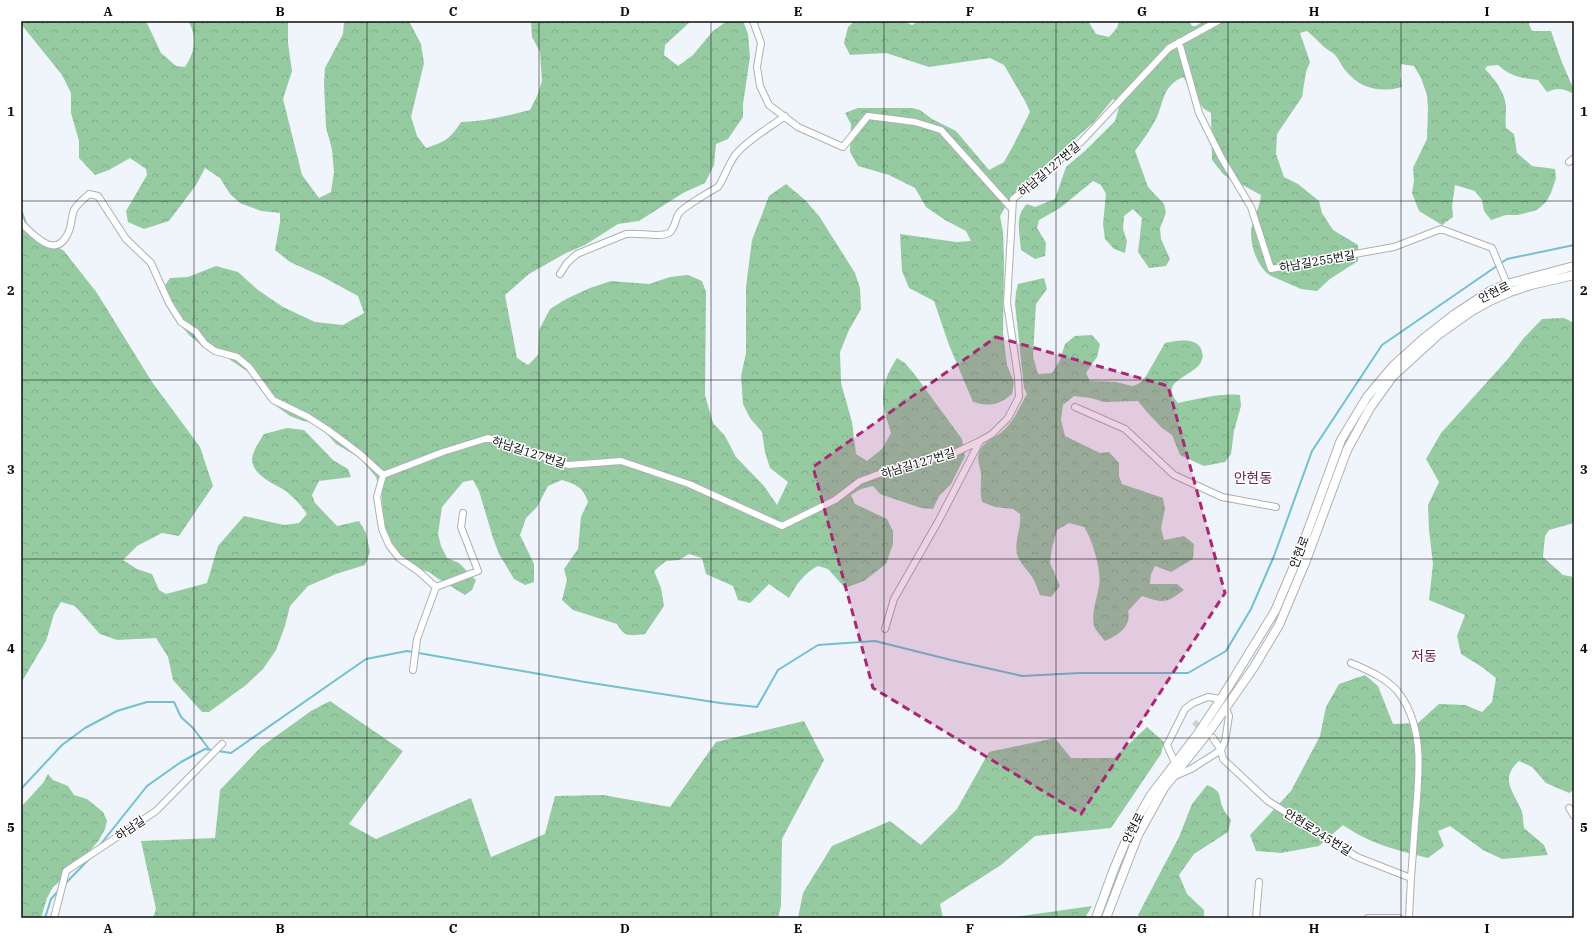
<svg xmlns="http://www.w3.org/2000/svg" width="1595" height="939" viewBox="0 0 1595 939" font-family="'IBM Plex Serif','Noto Sans KR',serif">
	<defs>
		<pattern id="forest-crowns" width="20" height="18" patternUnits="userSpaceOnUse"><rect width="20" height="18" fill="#96cba2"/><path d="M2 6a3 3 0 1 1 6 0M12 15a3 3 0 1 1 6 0" fill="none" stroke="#80ad8a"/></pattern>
	</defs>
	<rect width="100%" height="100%" fill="#f0f4fb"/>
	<!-- forest -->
	<path fill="url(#forest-crowns)" d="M21,21H146L161,53L176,66L185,67C195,52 198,37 188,21H288V43L292,71L283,99L302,175L319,198L331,192L334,172L332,150L326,127L324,83L325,68L343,34L344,21H409L410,23L421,44L424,63L411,117L417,136L426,148C445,142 450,139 461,122C485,121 507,116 530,110L537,96L542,81L540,52L532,37L531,21H691L665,45L664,55L678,66L693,55L713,31L727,21H743L748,34L750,57L743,104V117L728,139L716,144L714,165L705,183L683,193L639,221L618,224L585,245L566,253L529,274L505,295L517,358L528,365L538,355L539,330L550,309L566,299L590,288L611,281L649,284L670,277L688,275L702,281L706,292L705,395L713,423L725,436L736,457L764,486L777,505L788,482L770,468L765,452L762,432L750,418L743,404L741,376L746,353V287L752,240L769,196L786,184L805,200L819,216L855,273L860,288L861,309L849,330L840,352L841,383L852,422L856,454L867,461L882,449L891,433C881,402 878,387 897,358L905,363L915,375L962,439L965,456L951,484L939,496L933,509L921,508L880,494L873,486L861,489L851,495L855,504L887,519L893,531V544L886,564L864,581L845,588L828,569L818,566C804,573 796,585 789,598L769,584L750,603L738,600L733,586L706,574L702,558L689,554L679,560L666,561L654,571L661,588L664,606L645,634C630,636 624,637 617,624L573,610L562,600L567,580L564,569L578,549L581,517L588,502C583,487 577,485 562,480L548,486L537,507L526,518L520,535L534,564V582L525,585L514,579L499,554L493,538L479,491L473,480L463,482L442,507L438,534L441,546L447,558L459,563L476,580L472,590L465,595L437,578L429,572L401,564L393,554L385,534L381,492L376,477L360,458L336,444L317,423L303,421L290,416L272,403L251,374L226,357L207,350L189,335L177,321L167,306L164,287L170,278L188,277L216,266L238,272L258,290L283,307L315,322L343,325L364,313L358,296L323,277L290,262L275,250L280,222V213L261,211L240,203L230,194L220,178L205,168L196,185L169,221L144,229L128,222L126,211L147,175L146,169L130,158L109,170L95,175L79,158V141L71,113V93L62,75L21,24Z
		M855,21H903L912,25L919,21H1088L1096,34L1109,37L1117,28L1119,21H1189L1192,26H1196L1203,21H1530L1529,24L1532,31H1551L1561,60L1573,88L1572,93C1562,88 1557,88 1547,92L1538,80C1522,78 1511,77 1498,65L1487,66L1485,69C1494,78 1507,95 1506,109C1506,115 1505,121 1506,128L1514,134L1517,153L1532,166L1555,169L1556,178L1551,193L1546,202L1537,210L1518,215H1506L1491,220L1484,211L1482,200L1475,191L1455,185L1452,206L1453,217L1442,225L1419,211L1412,193L1414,181L1413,168L1427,139L1428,109L1427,95L1421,78L1414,66L1401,64L1400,75L1402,87C1381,93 1360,89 1346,71C1341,66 1339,58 1333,53C1330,51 1326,49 1323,46C1318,41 1313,36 1307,31L1300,33L1310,62L1306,72L1302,97L1277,134L1276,154L1284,177L1298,184L1319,201L1322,213L1333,230L1358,245V261L1330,279L1317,291L1301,289L1271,276C1257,268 1248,241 1252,225C1255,215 1260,206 1261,195L1224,175L1212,160L1211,113L1203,108L1183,77C1163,86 1164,100 1157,117C1151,129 1143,140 1135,151L1148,187L1164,204L1166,213L1160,228L1161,239L1170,259L1166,266L1149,268L1138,252L1142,218L1133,209L1124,216L1123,229L1127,241L1125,253L1114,249L1105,239L1103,224L1106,194L1101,185L1093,181L1060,208L1039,220L1037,228L1046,243L1045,256L1035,259L1021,250C1020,234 1014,216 1027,204L1035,207L1055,199L1066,167L1086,150L1115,121L1120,104L1113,99L1094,122L1013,194L1000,216L1003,232L1004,260L1003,333L1007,365L1014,382L1012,394C999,405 990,407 973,402L949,345L934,301L909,288L902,271L900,234L956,242L971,241L966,231L945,220L926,207L915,188L889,175L858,166L850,152L851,124L845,113L858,108H912L920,110L932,119L956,131L989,170L1004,162L1013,146L1030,112L1025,101L1004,65L990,58L929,67L886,53L850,55L844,43L848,27Z
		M21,207L30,231L64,251L97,293L152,382L200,447L213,486L179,536L162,533L137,546L123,560L137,569L152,574L159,590L166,594L207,583L218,546L244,516L284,525L299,523L307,514C301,505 294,498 286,491C274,483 254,477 252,460C252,451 260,441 264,434L287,428L304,430L333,460L348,469L351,477L319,481L312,495L315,503L337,526L359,521L366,533L370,552L365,565L336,574L308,586L290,606L285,626L276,650L263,669L246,685L209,712H202L173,680L168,657L156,638L117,640L100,634L75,606L61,602L54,614L46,641L21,683Z
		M1044,278L1047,289L1036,304L1033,356L1038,374L1052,373L1060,360L1065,344L1075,336L1092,335L1100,344L1097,357L1086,373L1090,381L1116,382L1132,386L1136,385L1141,382L1146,376L1165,343C1174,341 1194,337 1200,347C1202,349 1202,354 1203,356C1202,359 1201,363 1199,365C1188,378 1159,382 1178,403C1198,399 1220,393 1240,395L1241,406L1234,431L1231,454L1225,462L1204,466L1180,455L1172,435L1162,428L1147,412L1138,401L1104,402L1091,398L1074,396L1063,405L1061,420L1065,436L1100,453L1109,452L1119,463V476L1122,484L1163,498L1165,509L1161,528L1164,540L1184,536L1194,544L1193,559L1171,572L1155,566L1151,574L1150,584H1177L1184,590C1165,604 1164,603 1142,596L1128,611C1132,626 1118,636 1105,641C1102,637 1096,631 1094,626C1091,613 1097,599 1099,586C1102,571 1092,539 1084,527L1069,523L1057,530L1052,548L1050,563L1060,586L1051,597L1040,595C1038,590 1036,585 1034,580C1029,571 1020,564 1017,554C1014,540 1022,527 1020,514L1013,509L995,507L982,502C980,492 981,487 981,478C982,469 975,460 980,450C985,440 998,437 1005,429C1015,419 1020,406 1027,394L1024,388L1015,304L1016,292L1018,284Z
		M1564,318L1574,323V523L1549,530L1545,536L1543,557L1563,575L1574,577V790L1569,793L1546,783L1532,767L1519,761C1500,778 1512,790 1521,809C1523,814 1523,822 1524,828L1544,845L1548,855L1502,859L1483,850L1450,826L1438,831L1444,846L1428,858C1397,850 1370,844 1343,825L1319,846L1281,853L1256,851L1250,835L1291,791L1320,736L1326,707L1339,684L1365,675L1378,686L1393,724L1418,723L1439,704L1465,705L1482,712L1492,702L1496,678L1482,667L1461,654L1457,636L1465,615L1429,600L1433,564L1429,530L1428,505L1439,482L1426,459L1441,433L1507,360L1523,339L1542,319Z
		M330,701L403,751L349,824L376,839L471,798L491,857L545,834L555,796L603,795L670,807L716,742L804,721L824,760L782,839L781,906L778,918H153L156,909L141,841L215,838L220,790L261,747L311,711Z
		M1147,727L1164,742L1161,754L1111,828L1035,836L1001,865L940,904L943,918H798L803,893L832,846L890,821L921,845L957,809L989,752L1055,738L1071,758H1114Z
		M48,774L53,780L68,786L74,795L87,799L103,812L107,821L105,829L99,840L74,870L53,887L47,898L41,918H21V807L43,783Z
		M1207,785C1224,792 1217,796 1224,810C1225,813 1229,817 1231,820L1228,832L1194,854L1179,875L1187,894L1204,910V917L1141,918L1138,915L1179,837L1192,804Z
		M1092,906L1085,918H1007Z"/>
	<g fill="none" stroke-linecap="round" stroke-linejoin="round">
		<!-- stream -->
		<path stroke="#72c0d0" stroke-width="2" d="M21,789L62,745L85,728L117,711L147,702H174L181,717L193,728L209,749
			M100,845L147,786L181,762L205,749L231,753L366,659L407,651L585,682L720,703L757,707L778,670L818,645L875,641L951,660L1022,676L1080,673H1188L1226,651L1251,609L1274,556L1312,451L1382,345L1507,259L1574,245
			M65,884L90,858
			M45,918L51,899L59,890"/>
		<!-- minor-tunnel -->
		<path stroke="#ced1d8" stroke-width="6" stroke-dasharray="6 3" stroke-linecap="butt" d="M1194,722L1204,731"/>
		<defs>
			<path id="minor" d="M753,21L761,43L757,67L760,86L769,105L798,127L843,147L868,116L915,122L941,130L1012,209
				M1179,42L1199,113L1221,157L1251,207L1271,269L1394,247L1441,229L1492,248L1507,284
				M1569,162L1574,158
				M21,221L22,224C36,237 57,261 69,231C72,224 71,217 74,210C77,204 84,199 89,194L98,196L126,239L151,263L169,303L181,322L196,332L205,344L215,351L237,357L249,367L273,400L308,417L328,430L360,454L383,475
				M560,274L567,263L577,254L626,234C638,232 659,238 669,233C675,229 675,219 679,213C684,207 709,192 718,187C725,177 728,164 736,154C749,139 769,128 785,116
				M1075,407L1125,429L1174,475L1222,497L1276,507
				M436,587L478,571L461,527L463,513
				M885,629L894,599L939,520L980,441
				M1351,663C1368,670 1391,680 1401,696C1424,730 1419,772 1416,811C1414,833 1413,855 1411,878
				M413,670L417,639L436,587L418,571L399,558L389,545L382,529L377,497L383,475L443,452L488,438L568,465L621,461L689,484L782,526L835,500L860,481L906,464L948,456L980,441L992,434L1008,418L1019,397L1018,377L1007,303L1013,199L1082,141L1169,48L1218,21
				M1213,738L1221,750L1223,759L1268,801L1357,857L1411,878L1409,918
				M1175,763L1167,745L1185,709L1193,703L1208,697L1221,699
				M1175,776L1191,769L1221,750L1225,741L1229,716L1226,708
				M1569,808L1574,816
				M54,918L66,871L156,811L222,744
				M1256,918L1259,882
				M1368,918H1399"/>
			<path id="tertiary" d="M1096,918L1114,869L1130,831L1151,795L1197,735L1221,699L1275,611L1300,552L1341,440L1367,397L1393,366L1423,339L1455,314L1490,291L1507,284L1574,266
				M1106,918L1138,835L1164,788L1211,729L1254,667L1279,625L1305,563L1347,450L1370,408L1393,376L1438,335L1472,311L1490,301L1510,292L1531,285L1574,275"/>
		</defs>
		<!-- minor casing -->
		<use href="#minor" stroke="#acb0b6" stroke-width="8"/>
		<!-- tertiary casing -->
		<use href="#tertiary" stroke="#acb0b6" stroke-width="10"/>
		<!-- minor -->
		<use href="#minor" stroke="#fff" stroke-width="6"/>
		<!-- tertiary -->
		<use href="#tertiary" stroke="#fff" stroke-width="8"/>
	</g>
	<!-- marked area -->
	<path fill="#a92774" fill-opacity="0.2" stroke="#a92774" stroke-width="3" stroke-dasharray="8 5" stroke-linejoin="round" d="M996,337L1168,386L1225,593L1081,814L873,688L813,467Z"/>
	<!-- grid -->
	<path fill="none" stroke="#0c0d10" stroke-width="1" stroke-opacity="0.55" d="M194,21V918M367,21V918M539,21V918M711,21V918M884,21V918M1056,21V918M1228,21V918M1401,21V918M21,201H1574M21,380H1574M21,559H1574M21,738H1574"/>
	<g text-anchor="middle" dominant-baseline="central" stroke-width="3" stroke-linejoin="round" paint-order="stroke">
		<!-- street labels -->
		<g font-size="12" fill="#0c0d10" stroke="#fff">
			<text transform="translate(1049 169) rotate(-40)">하남길127번길</text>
			<text transform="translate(1317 261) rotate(-10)">하남길255번길</text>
			<text transform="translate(1494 292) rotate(-26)">안현로</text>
			<text transform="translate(529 452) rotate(18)">하남길127번길</text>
			<text transform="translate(918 463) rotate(-17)">하남길127번길</text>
			<text transform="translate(1299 552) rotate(-69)">안현로</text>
			<text transform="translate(130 828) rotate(-34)">하남길</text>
			<text transform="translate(1133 828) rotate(-63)">안현로</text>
			<text transform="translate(1318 832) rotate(32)">안현로245번길</text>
		</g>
		<!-- quarter labels -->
		<g font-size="14" fill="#6a2a4c" stroke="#fff">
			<text x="1253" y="478">안현동</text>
			<text x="1424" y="656">저동</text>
		</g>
	</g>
	<!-- border -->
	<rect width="1595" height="939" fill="none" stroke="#ffffff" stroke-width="44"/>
	<rect x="22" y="22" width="1551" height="895" fill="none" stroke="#0c0d10" stroke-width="1.5"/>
	<g font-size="13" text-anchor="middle" font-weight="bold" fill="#0c0d10">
		<text x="108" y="16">A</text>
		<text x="280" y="16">B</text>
		<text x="453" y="16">C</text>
		<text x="625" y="16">D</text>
		<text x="798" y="16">E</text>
		<text x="970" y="16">F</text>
		<text x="1142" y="16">G</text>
		<text x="1314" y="16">H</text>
		<text x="1487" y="16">I</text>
		<text x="11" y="116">1</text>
		<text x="1584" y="116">1</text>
		<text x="11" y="295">2</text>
		<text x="1584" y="295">2</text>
		<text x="11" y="474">3</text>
		<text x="1584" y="474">3</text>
		<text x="11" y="653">4</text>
		<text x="1584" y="653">4</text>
		<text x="11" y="832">5</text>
		<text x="1584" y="832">5</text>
		<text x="108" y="933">A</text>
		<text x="280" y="933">B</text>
		<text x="453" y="933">C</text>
		<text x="625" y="933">D</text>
		<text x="798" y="933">E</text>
		<text x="970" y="933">F</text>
		<text x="1142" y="933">G</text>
		<text x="1314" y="933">H</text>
		<text x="1487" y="933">I</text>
	</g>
</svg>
